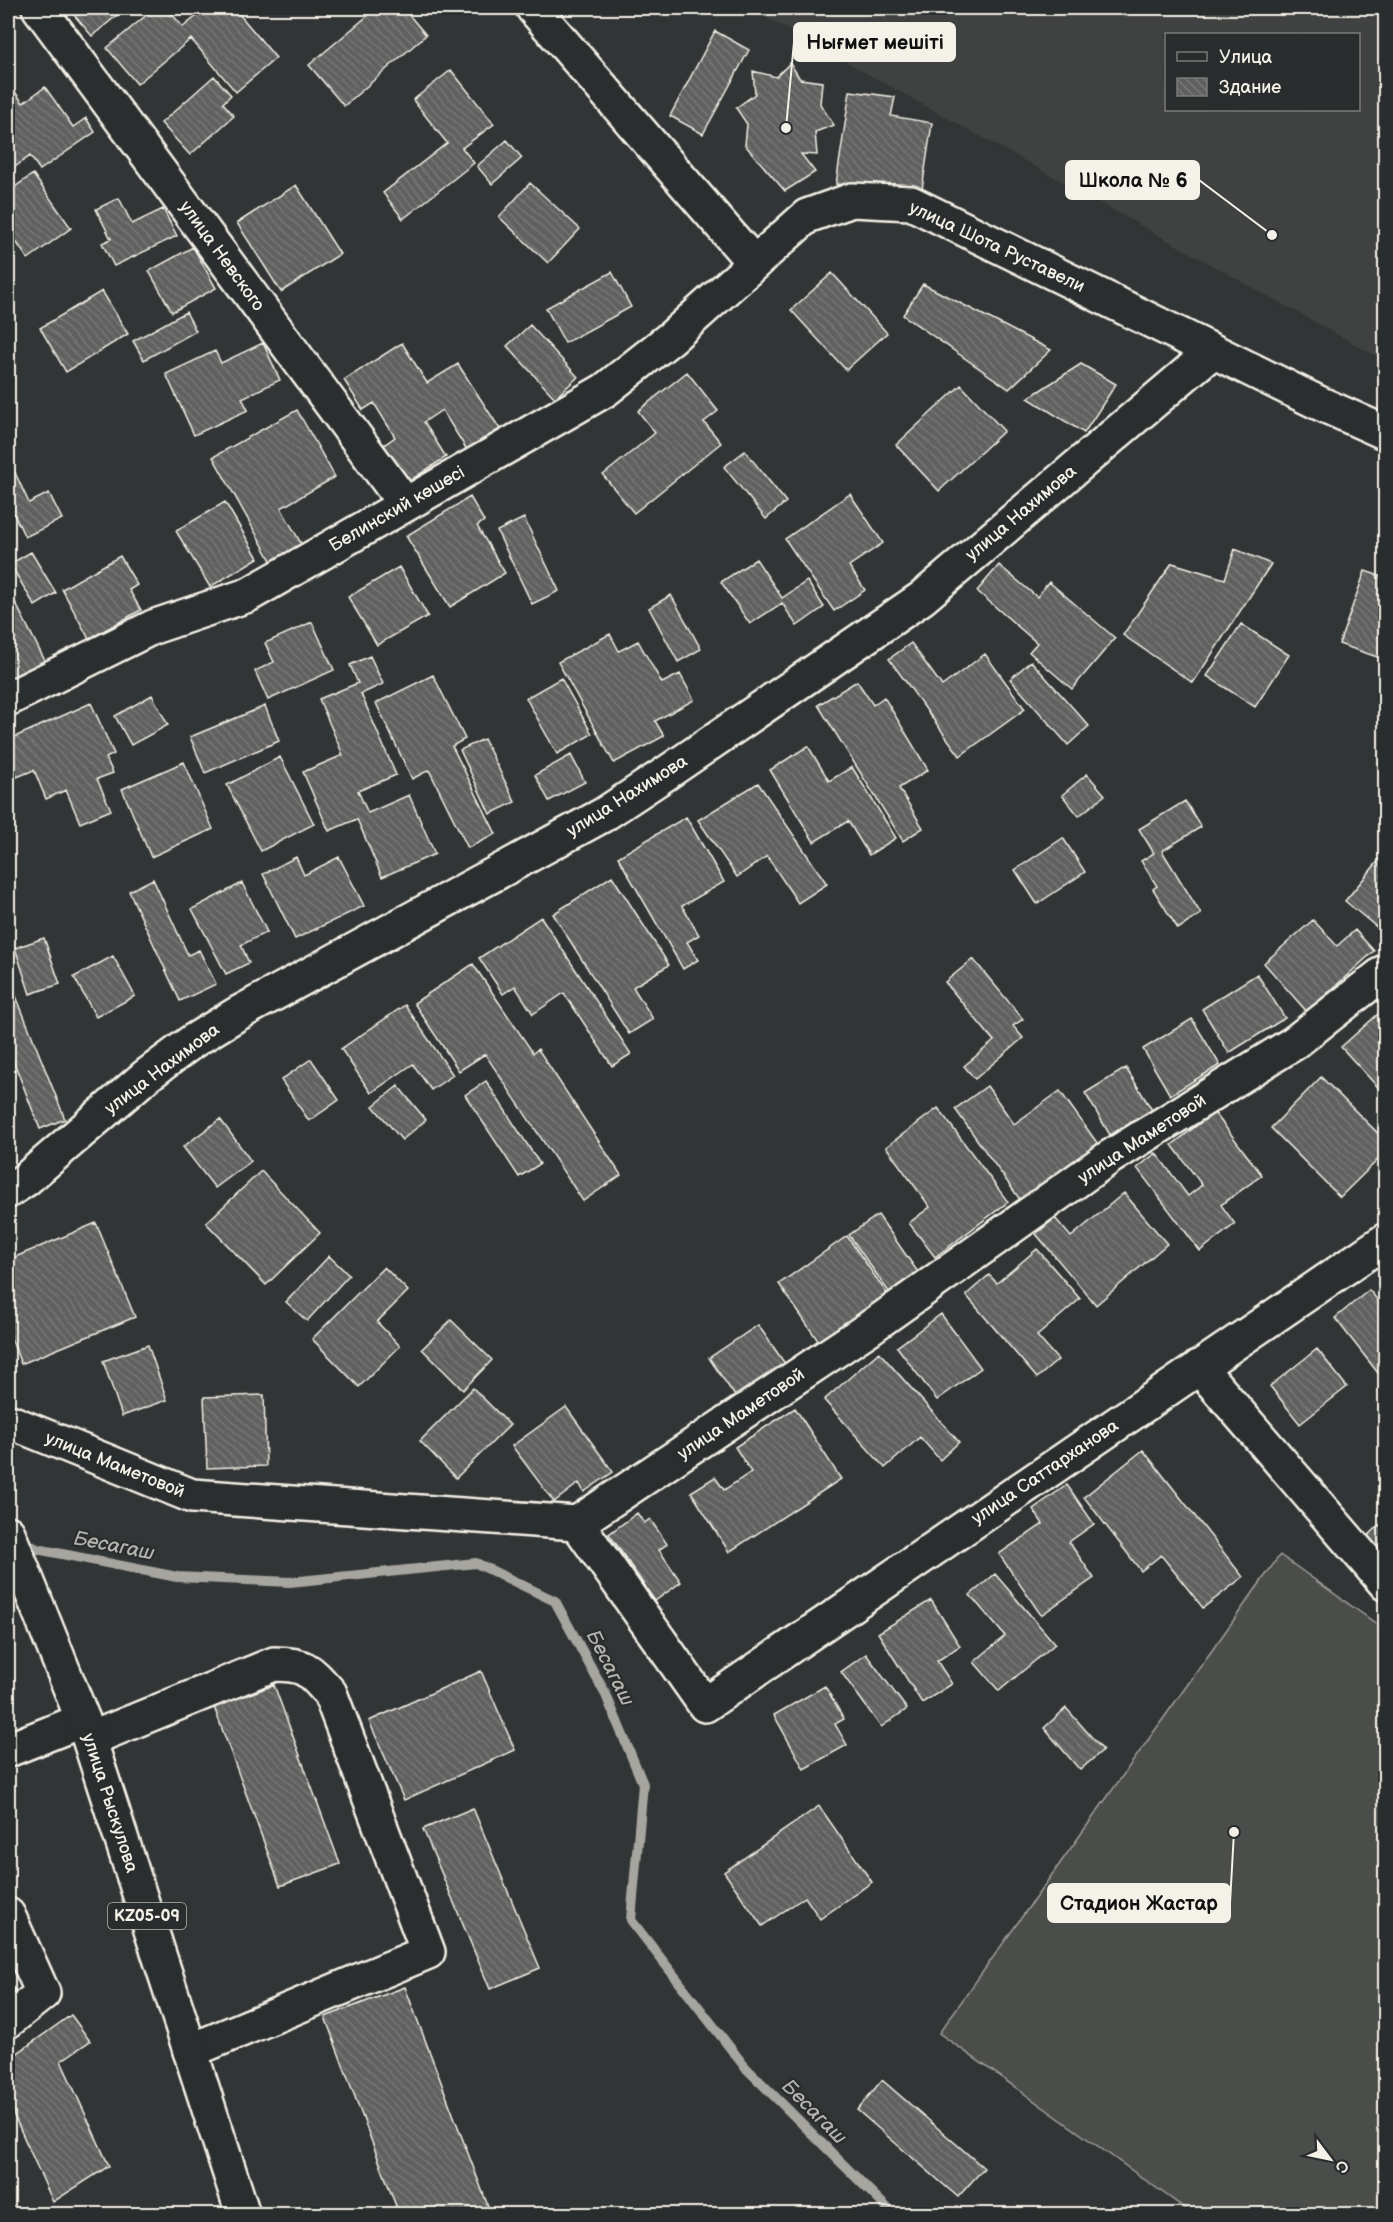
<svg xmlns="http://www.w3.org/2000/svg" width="1393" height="2222" viewBox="0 0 1393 2222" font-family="'Balsamiq Sans',sans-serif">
	<defs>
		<pattern id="building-back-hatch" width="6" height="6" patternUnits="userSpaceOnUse" patternTransform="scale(1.5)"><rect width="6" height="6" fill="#5f605f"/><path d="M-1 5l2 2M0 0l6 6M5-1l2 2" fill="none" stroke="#777776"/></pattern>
	</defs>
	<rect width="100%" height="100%" fill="#323535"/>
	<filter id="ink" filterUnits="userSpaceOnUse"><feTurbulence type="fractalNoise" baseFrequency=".0167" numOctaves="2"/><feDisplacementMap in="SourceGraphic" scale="12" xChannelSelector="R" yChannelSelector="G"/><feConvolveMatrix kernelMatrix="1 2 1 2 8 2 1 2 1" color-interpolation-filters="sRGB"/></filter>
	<g filter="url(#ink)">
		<!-- built -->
		<path fill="#404242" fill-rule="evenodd" d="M749,8H1385V361ZM1166,34H1358V110H1166Z"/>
		<!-- pitch -->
		<path fill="#4b4d4c" stroke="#a09f9a" stroke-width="1.5" d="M1280,1555L1385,1630V2214H1193L939,2033Z"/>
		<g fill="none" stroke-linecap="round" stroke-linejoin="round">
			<!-- stream -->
			<path stroke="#a6a5a0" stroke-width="10" d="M18,1538L37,1549L177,1577L290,1582L476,1563L555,1601L606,1695L643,1784L631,1920L745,2067L886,2207L891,2214"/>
		</g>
		<!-- building -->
		<path fill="url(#building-back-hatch)" stroke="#f4f1e8" stroke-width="1.5" d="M68,8H126L92,36Z
			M155,8H167L183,27L203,11L200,8H234L276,58L236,92L191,39L137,84L107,48Z
			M377,8H403L426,35L344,106L309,65Z
			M715,31L749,50L703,134L670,116Z
			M790,63L800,79L822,82L820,104L834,125L815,132L817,155L801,154L815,172L785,191L745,145L747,124L736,108L755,94L753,71L776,77Z
			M451,70L494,124L462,148L474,163L403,219L383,193L447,143L413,100Z
			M214,76L231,95L223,103L234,116L190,155L161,123Z
			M10,85L23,103L45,87L73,127L86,118L95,132L40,170L30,156L8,172V86Z
			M850,91L895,97L891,116L932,123L921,196L836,184Z
			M507,140L522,158L492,184L477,166Z
			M33,174L71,228L28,259L8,230V192Z
			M530,183L580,229L548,263L499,217Z
			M296,185L340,254L281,292L237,223Z
			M119,198L132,224L163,209L177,236L114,266L102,243L111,239L96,209Z
			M193,247L216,288L172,312L149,271Z
			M612,272L631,307L565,343L546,308Z
			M832,273L887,333L846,370L791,310Z
			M923,284L1051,350L1009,389L903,315Z
			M102,291L128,334L66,372L40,328Z
			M186,312L196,331L144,360L133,341Z
			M530,325L578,377L555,398L507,346Z
			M263,343L280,380L242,398L248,410L194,435L166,374L215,351L221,363Z
			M402,343L427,383L458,364L500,429L467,450L442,410L424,422L446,457L408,482L384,445L395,437L374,403L363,410L344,380Z
			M1081,364L1116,384L1084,433L1028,398Z
			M687,372L718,411L704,422L721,443L634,513L603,475L655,433L638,411Z
			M961,385L1004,431L939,491L896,445Z
			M297,410L335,477L281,508L303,547L273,564L213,457Z
			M745,451L786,502L766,519L724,467Z
			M11,464L29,503L49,493L62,519L25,537L8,502V466Z
			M850,494L883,543L849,566L865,590L834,611L785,539Z
			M470,497L484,521L477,526L505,573L450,607L406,536Z
			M225,502L258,558L210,587L176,531Z
			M524,518L559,591L532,604L497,531Z
			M1235,549L1271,564L1193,683L1123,635L1172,563L1225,579Z
			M31,552L56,593L35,606L10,564Z
			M120,556L137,585L129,590L141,610L89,639L62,589Z
			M756,559L782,598L807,581L824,607L797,626L782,603L750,624L721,582Z
			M999,565L1037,597L1049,582L1115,638L1072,689L1029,652L1037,643L977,591Z
			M399,567L428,616L377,645L348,597Z
			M1365,571L1386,578V660L1339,644Z
			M671,595L701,649L678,662L649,608Z
			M13,598L46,663L8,682V601Z
			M312,622L334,670L268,700L255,671L274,662L265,643Z
			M1241,624L1289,655L1255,707L1207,676Z
			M610,634L619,651L638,641L662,683L680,674L694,700L655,721L664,736L614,763L558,662Z
			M911,643L942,686L985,654L1025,709L960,756L889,659Z
			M370,656L383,684L361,694L396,775L358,791L368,813L409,795L435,854L382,877L357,819L329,831L303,772L343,755L319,699L358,683L350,665Z
			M1031,661L1089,726L1068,745L1010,679Z
			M433,675L465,739L452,746L496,834L468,848L429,770L412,779L376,703Z
			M561,678L592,734L557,754L526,698Z
			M857,681L873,705L884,697L928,770L899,788L923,828L903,841L818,705Z
			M152,695L168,725L131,745L115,716Z
			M91,703L114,754L106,758L113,773L97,779L111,810L80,823L66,790L46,799L34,770L17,777L8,756V740Z
			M265,706L279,741L205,773L190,737Z
			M484,739L515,802L490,814L460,750Z
			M808,746L829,781L852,767L896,838L869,855L848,821L814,842L770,770Z
			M571,755L585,782L549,801L535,775Z
			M280,757L314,824L261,851L227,785Z
			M184,762L213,829L151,857L122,789Z
			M1087,774L1105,795L1079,816L1062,795Z
			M758,783L827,884L798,903L767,856L737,877L698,820Z
			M1185,801L1201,827L1162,851L1201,914L1178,929L1153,889L1157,886L1141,861L1154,853L1139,829Z
			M686,817L724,882L682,906L699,935L687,942L698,960L683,969L618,857Z
			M1063,838L1085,872L1037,904L1015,870Z
			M1385,853H1386V935L1345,901Z
			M296,857L304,875L339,857L364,906L295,939L263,874Z
			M612,876L669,965L633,987L653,1019L629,1034L553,914Z
			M153,879L188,955L199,950L216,984L180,1001L129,891Z
			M242,883L267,932L241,945L249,963L226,974L192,909Z
			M541,917L631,1054L612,1066L564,993L533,1014L515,986L503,994L479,958Z
			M1313,920L1337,946L1355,930L1374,951L1307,1012L1264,963Z
			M44,938L60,984L30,994L15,948Z
			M113,956L135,996L96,1017L74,977Z
			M973,959L1023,1019L1013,1026L1023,1038L975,1079L964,1066L994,1041L945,982Z
			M473,964L533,1053L538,1049L621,1175L583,1201L485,1054L459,1071L414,1003Z
			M1257,974L1285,1018L1229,1053L1202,1009Z
			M16,996L65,1119L40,1129L8,1047V999Z
			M405,1005L453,1075L431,1090L413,1064L371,1093L341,1049Z
			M1386,1007V1096L1341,1047Z
			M1192,1019L1220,1065L1170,1095L1143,1049Z
			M311,1059L339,1100L309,1121L281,1080Z
			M1126,1068L1152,1110L1110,1135L1085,1093Z
			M1321,1077L1386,1141V1152L1340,1197L1271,1128Z
			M486,1081L540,1164L519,1177L465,1095Z
			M398,1086L426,1120L402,1140L373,1106Z
			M987,1086L1014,1124L1060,1091L1098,1144L1021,1201L955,1109Z
			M938,1108L1008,1202L935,1257L909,1223L930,1207L886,1147Z
			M1214,1112L1262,1175L1221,1205L1235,1224L1200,1251L1137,1168L1156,1153L1188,1196L1202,1185L1172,1145Z
			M220,1119L251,1161L215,1188L183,1147Z
			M261,1171L320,1233L266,1285L206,1223Z
			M1124,1193L1167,1244L1096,1305L1036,1234L1055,1218L1071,1237Z
			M878,1215L920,1275L891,1295L849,1235Z
			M96,1223L135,1317L21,1364L8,1330V1260Z
			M847,1236L890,1298L821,1345L779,1284Z
			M1037,1249L1080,1299L1037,1336L1058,1360L1037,1378L966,1295L989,1275L997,1283Z
			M329,1256L349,1275L307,1321L286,1302Z
			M384,1267L408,1291L377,1322L400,1346L359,1387L312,1339Z
			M1369,1290L1386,1310V1367L1378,1373L1335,1318Z
			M941,1314L981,1368L937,1400L897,1347Z
			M451,1320L492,1360L463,1390L422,1349Z
			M758,1325L786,1365L737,1399L709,1358Z
			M148,1345L167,1400L122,1416L103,1361Z
			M1317,1349L1347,1387L1300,1424L1270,1386Z
			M879,1352L959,1442L940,1460L920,1437L885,1468L824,1400Z
			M473,1388L510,1425L456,1478L420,1441Z
			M264,1395L266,1466L207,1468L204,1397Z
			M566,1407L613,1472L584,1492L579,1483L554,1502L512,1446Z
			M795,1408L841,1479L729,1552L691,1492L715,1477L724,1490L751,1472L735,1447Z
			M1143,1450L1243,1577L1203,1608L1161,1555L1141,1571L1084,1497Z
			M1067,1485L1094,1524L1069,1542L1094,1578L1041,1615L999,1554L1043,1524L1033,1509Z
			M637,1513L644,1523L650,1519L667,1544L659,1550L681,1582L655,1601L609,1534Z
			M1386,1519V1555L1368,1536Z
			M995,1574L1055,1644L999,1691L974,1662L1005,1636L970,1595Z
			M931,1600L960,1646L937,1661L952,1684L922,1703L878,1633Z
			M866,1654L907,1709L881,1727L841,1672Z
			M481,1671L515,1750L404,1800L369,1721Z
			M274,1685L340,1864L280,1886L214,1707Z
			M825,1686L844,1719L835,1724L847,1745L804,1769L774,1715Z
			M1066,1708L1103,1750L1080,1770L1044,1728Z
			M819,1806L872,1882L820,1919L805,1897L762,1926L724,1872Z
			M473,1808L540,1968L490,1989L423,1829Z
			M8,1980L20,1998L8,2006Z
			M405,1987L491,2214H399L325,2017Z
			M71,2015L90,2041L61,2061L109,2166L53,2202L8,2102V2060Z
			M882,2080L984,2168L958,2197L857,2110Z
			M8,2200L18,2214H8Z"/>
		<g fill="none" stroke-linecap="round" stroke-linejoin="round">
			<defs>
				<path id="minor" d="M39,8L405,504
					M533,8L754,263
					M8,699L153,627L248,595L605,390L672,337L807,216L852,200L911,203L1319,403L1386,433
					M8,1191L25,1180L146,1076L193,1041L237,1014L603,815L665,774L922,598L1213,351
					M1199,1367L1386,1584
					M8,1421L192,1496L577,1523L868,1329L1110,1157L1294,1043L1386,971
					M577,1523L705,1705L1386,1240
					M90,1739L274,1664C306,1664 309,1670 330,1693L428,1952L190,2051
					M8,1750L83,1720
					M8,1915L43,1993L8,2021"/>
				<path id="major" d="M8,1533L83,1720L243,2214"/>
			</defs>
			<!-- minor casing -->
			<use href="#minor" stroke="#f4f1e8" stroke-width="38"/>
			<!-- major casing -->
			<use href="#major" stroke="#f4f1e8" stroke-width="38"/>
			<!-- minor -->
			<use href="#minor" stroke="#2a2d2e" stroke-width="33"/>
			<!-- major -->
			<use href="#major" stroke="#2a2d2e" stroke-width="33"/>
		</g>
	</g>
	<g text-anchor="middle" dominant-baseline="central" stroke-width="4.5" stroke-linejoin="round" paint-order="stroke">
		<!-- shield labels -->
		<rect fill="#2a2d2e" stroke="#b7b6b0" stroke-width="1.5" x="108" y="1903" width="78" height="26" rx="4.5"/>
		<g font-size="16" font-weight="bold" fill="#f4f1e8">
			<text x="147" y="1916">KZ05-09</text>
		</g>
		<!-- street labels -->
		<g font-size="18" fill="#f4f1e8" stroke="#2a2d2e">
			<text transform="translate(997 247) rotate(25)">улица Шота Руставели</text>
			<text transform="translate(222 256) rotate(54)">улица Невского</text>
			<text transform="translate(397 509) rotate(-30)">Белинский көшесi</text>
			<text transform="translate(1021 513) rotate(-40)">улица Нахимова</text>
			<text transform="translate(627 796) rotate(-32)">улица Нахимова</text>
			<text transform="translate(162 1069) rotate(-37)">улица Нахимова</text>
			<text transform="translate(1142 1139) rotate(-33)">улица Маметовой</text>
			<text transform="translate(741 1414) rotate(-34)">улица Маметовой</text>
			<text transform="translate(115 1465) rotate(22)">улица Маметовой</text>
			<text transform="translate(1045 1472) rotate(-34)">улица Саттарханова</text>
			<text transform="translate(110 1803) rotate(72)">улица Рыскулова</text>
		</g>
		<!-- water labels -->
		<g font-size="20" font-style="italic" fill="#b3b2ac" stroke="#2a2d2e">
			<text transform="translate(114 1546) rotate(11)">Бесагаш</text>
			<text transform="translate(610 1668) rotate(63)">Бесагаш</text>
			<text transform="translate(814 2112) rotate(45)">Бесагаш</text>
		</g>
	</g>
	<!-- callouts -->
	<path fill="none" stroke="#f4f1e8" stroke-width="2" d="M786 128L794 42M1272 235L1199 180M1234 1832L1230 1903"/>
	<g fill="#f4f1e8" stroke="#2a2d2e" stroke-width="2">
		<circle cx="786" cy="128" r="6"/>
		<circle cx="1272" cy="235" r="6"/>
		<circle cx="1234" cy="1832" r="6"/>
	</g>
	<g fill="#f4f1e8" stroke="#f4f1e8" stroke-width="2">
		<rect x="794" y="23" width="161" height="38" rx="6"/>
		<rect x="1066" y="161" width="133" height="38" rx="6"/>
		<rect x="1048" y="1884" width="182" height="38" rx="6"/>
	</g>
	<g font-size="20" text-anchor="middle" font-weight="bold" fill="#111">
		<text x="875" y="49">Нығмет мешіті</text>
		<text x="1133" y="187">Школа № 6</text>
		<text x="1139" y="1910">Стадион Жастар</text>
	</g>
	<!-- margin -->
	<rect width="1393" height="2222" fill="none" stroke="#2a2d2e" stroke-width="30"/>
	<rect x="15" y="15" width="1363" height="2192" fill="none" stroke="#f4f1e8" stroke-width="2" filter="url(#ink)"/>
	<!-- legend -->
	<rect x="1165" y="33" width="195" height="78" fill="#2a2d2e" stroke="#7b7b78" stroke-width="1.5"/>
	<rect x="1177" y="52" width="30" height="9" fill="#2a2d2e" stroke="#7b7b78" stroke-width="1.5"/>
	<text x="1219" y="63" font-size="18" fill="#f4f1e8">Улица</text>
	<rect x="1177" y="78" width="30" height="18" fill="url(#building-back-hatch)" stroke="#7b7b78" stroke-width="1.5"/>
	<text x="1219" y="93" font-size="18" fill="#f4f1e8">Здание</text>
	<!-- north arrow -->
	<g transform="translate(1330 2159) rotate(122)" stroke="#2a2d2e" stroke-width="4.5" paint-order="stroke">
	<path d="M0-4.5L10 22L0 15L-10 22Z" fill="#f4f1e8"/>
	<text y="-9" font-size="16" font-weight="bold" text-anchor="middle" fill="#f4f1e8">С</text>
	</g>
</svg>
